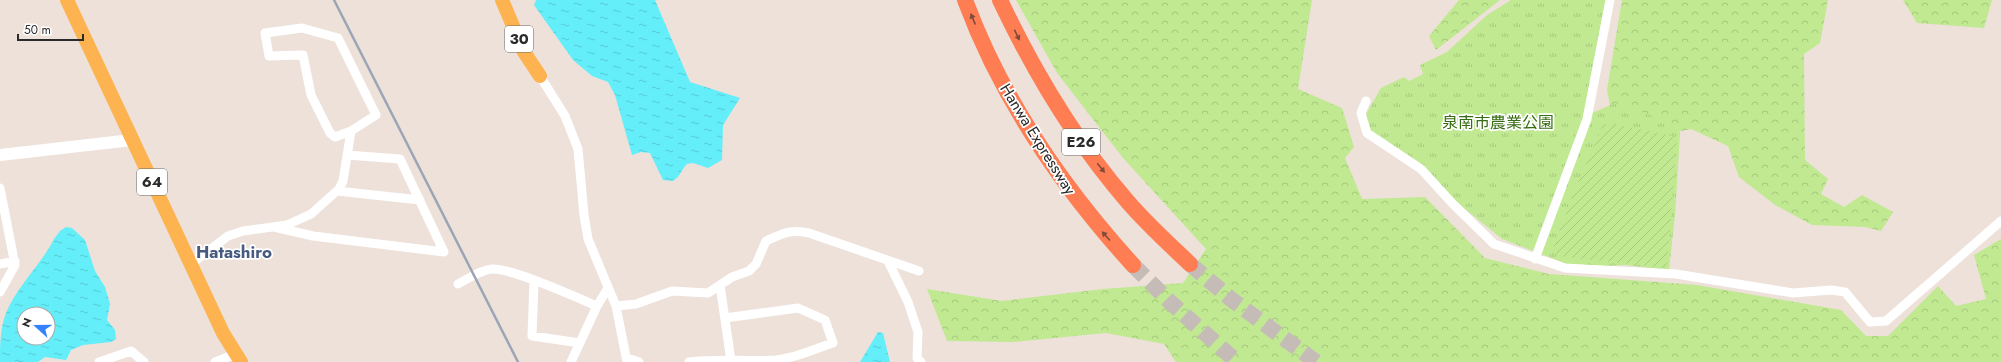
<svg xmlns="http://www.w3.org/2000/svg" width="2001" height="362" viewBox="0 0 2001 362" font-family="Jost,'Noto Sans JP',sans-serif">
	<defs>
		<pattern id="forest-crowns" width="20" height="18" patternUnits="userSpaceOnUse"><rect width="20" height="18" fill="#c0e991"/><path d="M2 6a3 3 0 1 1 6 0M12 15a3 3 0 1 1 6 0" fill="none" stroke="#a5c87d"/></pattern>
		<pattern id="park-tufts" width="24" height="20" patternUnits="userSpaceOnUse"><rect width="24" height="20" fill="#c0e991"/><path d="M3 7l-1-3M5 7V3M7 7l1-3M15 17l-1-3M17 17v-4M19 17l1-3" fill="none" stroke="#a5c87d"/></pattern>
		<pattern id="garden-furrows" width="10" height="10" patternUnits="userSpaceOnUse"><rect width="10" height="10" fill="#c0e991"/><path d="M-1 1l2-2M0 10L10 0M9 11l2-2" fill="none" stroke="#a5c87d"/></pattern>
		<pattern id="water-ripples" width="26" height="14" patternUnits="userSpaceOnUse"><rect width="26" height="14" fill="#63eef9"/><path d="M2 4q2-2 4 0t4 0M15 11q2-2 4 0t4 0" fill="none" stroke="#56ccd6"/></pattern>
	</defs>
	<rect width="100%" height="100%" fill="#ede1da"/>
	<!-- forest -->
	<path fill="url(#forest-crowns)" d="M1016,0H1312L1298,89L1342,108L1354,147L1345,158L1362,199L1425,197L1485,258L1549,274L1697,285L1841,310L1866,336H1888L1938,286L1956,306L1986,299L1974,255L2001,239V362H1176L1164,344L1106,333L1014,342L947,341L927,289L1002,301L1103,289L1183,283L1206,249L1123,158L1057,73Z
		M1459,0H1500L1436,50L1429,36Z
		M1622,0H1828L1820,43L1804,54L1805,160L1828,179L1821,194L1844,207L1862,195L1893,212L1881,231L1865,227L1812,225L1775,205L1739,177L1728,146L1691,129L1672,133L1612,116L1607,90Z
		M1903,0H1992L1984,28L1917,23Z"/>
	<!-- park -->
	<path fill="url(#park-tufts)" d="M1511,0H1606L1583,117L1615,103L1679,125L1680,134L1675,215L1669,270L1625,265L1607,266L1567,264L1502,239L1368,130L1364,118L1381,88L1404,77L1409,81L1423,74L1420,65L1447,52L1487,15Z"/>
	<!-- garden -->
	<path fill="url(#garden-furrows)" d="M1611,123L1677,137L1667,268L1559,256L1553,249L1573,194L1603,125Z"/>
	<!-- water -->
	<path fill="url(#water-ripples)" fill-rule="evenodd" d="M536,0H655L690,82L740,98L723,125L722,160L708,168L693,163L687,164C681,170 680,177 673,181L663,180L650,153L641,152L632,155L615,95L608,82L592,76L573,60L534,5Z
		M66,227L72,228L85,240L95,271L105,287L110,304L107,320L115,330L116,339L111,342L83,345L71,350L66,360L45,357L38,362H0C0,345 0,329 6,313C17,286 41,265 54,239L60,231ZM24,314H48V338H24Z
		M878,332L883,333L890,362H860Z"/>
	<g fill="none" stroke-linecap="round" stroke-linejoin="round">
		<!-- highway-tunnel -->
		<path stroke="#c6bcb7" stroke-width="16" stroke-dasharray="16 8" stroke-linecap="butt" d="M1190,264L1232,300L1316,362
			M1133,265L1170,302L1237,362"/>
		<!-- street -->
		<path stroke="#fff" stroke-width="9" d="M302,28L338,38L376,115L351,131L335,137L330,133L311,95L303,55L269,56L265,33Z
			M540,76L565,116L578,149L584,215L588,239L616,306L627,362
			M1366,101L1361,113L1367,133L1421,169L1452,203L1494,244L1565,268L1676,274L1793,293L1831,290L1845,292L1870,322L1886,321L2001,221
			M0,188L15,265L0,292
			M337,191L420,200
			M274,227L313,236L444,252L400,159L347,155
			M1535,259L1587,119L1610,0
			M888,261L908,302L918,332L917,358L921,362
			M0,264L15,261
			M191,264L228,236L243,231L287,225L311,214L339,189L343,181L351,131
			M534,281L532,336L580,343
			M458,284C468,279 480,270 492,269C512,268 576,297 597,306
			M720,285L731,361
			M616,306L636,304L672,291L708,293L732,277L749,271L756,264L766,241C783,233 790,229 809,233L919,271
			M627,358L639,362
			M99,362L131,351L144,362
			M215,362L236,354
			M571,362L597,306L608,288
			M689,362C718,358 747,362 776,360C796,358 814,349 833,343L825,320L798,308L725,318"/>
		<!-- secondary -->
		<path stroke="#fff" stroke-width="12" d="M0,155L132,140"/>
		<!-- primary -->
		<path stroke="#fdb34f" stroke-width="14" d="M67,0L223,333L241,362
			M502,0L524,52L540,76"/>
		<!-- highway -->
		<path stroke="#ff7d53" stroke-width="16" d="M965,0C1002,100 1062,187 1133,265
			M1000,0C1034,72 1075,141 1128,202C1147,224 1169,244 1190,264"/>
		<!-- rail -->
		<path stroke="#9ca5b6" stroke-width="2.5" d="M334,0L518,362"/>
	</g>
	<!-- one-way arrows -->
	<defs><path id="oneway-solid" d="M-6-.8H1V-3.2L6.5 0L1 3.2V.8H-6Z"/></defs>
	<g fill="#7f4b3a">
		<use href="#oneway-solid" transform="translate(973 19) rotate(-113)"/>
		<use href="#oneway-solid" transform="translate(1017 35) rotate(64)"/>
		<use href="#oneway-solid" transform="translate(1101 168) rotate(52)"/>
		<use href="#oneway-solid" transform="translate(1106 236) rotate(-132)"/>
	</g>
	<g text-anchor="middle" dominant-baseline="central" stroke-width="3.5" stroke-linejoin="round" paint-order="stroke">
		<!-- shield labels -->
		<g fill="#fff" stroke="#6a6a6a" stroke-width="1">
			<rect x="505" y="26" width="28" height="26" rx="3"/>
			<rect x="1062" y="129" width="38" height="26" rx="3"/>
			<rect x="137" y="169" width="30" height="26" rx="3"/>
		</g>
		<g font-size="15" font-weight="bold" fill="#2a2a2a">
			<text x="519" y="39">30</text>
			<text x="1081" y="142">E26</text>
			<text x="152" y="182">64</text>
		</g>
		<!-- park labels -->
		<g font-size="16" fill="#376d13" stroke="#fff">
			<text x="1498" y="122">泉南市農業公園</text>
		</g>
		<!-- street labels -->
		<g font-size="16" fill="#2a2a2a" stroke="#fff">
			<text transform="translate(1038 139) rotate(58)">Hanwa Expressway</text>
		</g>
		<!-- neighbourhood labels -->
		<g font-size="17" font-weight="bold" fill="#465b7f" stroke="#fff">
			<text x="234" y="252">Hatashiro</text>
		</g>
	</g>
	<!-- north arrow -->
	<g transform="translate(36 326) rotate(291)"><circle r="19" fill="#ffffff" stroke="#aaaaaa"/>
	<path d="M0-3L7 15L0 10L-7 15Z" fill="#3582ff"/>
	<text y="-6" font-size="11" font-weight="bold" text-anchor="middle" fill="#2a2a2a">N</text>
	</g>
	<!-- scale -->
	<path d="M18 34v6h65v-6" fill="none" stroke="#2a2a2a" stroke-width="2"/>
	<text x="24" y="34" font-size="12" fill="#2a2a2a" stroke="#ffffff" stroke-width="3" paint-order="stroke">50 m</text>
</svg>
